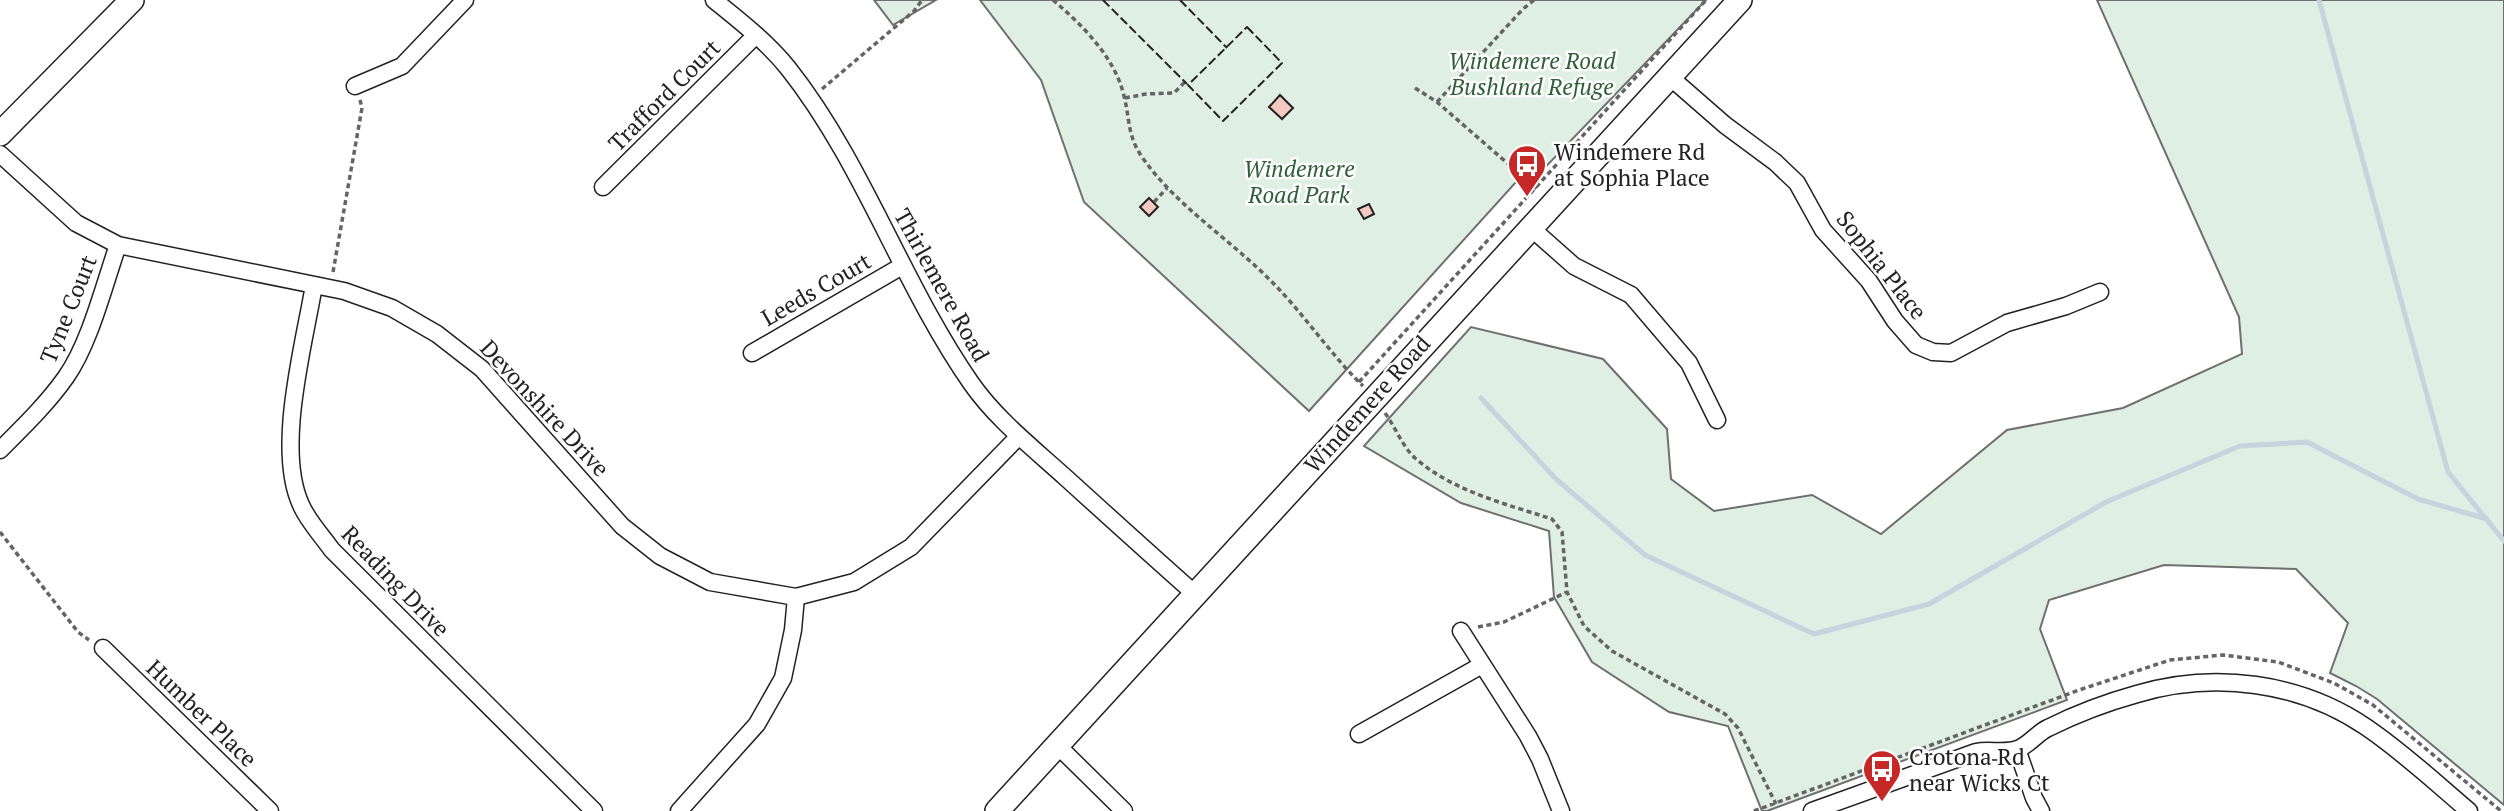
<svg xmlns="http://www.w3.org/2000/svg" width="2504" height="811" viewBox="0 0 2504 811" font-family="'PT Serif',serif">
	<rect width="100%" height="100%" fill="#fff"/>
	<!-- green -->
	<path fill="#e0efe3" stroke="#6f6f6f" stroke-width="2" d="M874,0H936L893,25Z
		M980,0H1706L1534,179L1525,172L1309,411L1084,202L1041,80Z
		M2097,0H2504V805L2377,699L2356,686L2330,673L2348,623L2296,569L2164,565L2049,600L2040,629L2067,700L1767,811H1762L1728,726L1669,712L1592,662L1554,597L1549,531L1461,503L1364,446L1471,327L1603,359L1667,429L1671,479L1714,511L1812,495L1881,534L2007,430L2123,408L2242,354L2239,317Z"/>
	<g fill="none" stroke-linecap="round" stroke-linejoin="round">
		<!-- stream -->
		<path stroke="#c7d3dd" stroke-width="5" d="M2319,0L2448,472L2504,541
			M1481,398L1556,479L1645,555L1814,634L1929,604L2106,502L2240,446L2307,442L2418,499L2487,519"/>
	</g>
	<!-- building -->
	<path fill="#f3c9c0" stroke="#222" stroke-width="2" d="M1280,95L1293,108L1282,119L1269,107Z
		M1149,198L1158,207L1149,216L1140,207Z
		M1369,204L1374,214L1364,219L1358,209Z"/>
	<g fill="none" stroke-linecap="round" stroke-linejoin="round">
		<defs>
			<path id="street" d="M714,0C740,21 767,42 788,68C864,164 902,284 971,383C996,419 1033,448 1065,477C1108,516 1151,555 1195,594
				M1670,77L1725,125L1775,162L1797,183L1823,230L1869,281L1895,321L1916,345L1933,352L1951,353L2007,323L2066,306L2100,292
				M355,86L402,66L465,0
				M0,154L76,223L118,245L344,291L392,308L437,334L482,369L622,526L660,556L710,582L796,597L854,582L911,547L1019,436
				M603,187L756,35
				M1530,227L1574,266L1631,295L1689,363L1717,420
				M314,285C304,345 275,449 301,505C308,521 322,536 332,550L594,811
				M752,353L902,266
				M0,450C23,427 47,404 66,377C90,343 104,285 118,245
				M1461,631L1528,736L1540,759L1561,811
				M103,648L270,811
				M1359,734L1482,665
				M1057,745L1124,811
				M2017,749L2034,798L2041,811
				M679,811L757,724L783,678L793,630L796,597
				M1812,811L1976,752C1990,749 2004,754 2018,749C2029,745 2037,733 2048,728C2076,714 2108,702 2137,694C2214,671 2300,682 2366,727C2403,752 2436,783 2469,811"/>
			<path id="secondary" d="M0,134L132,0
				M997,811L1740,0"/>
		</defs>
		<!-- street casing -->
		<use href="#street" stroke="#222" stroke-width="19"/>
		<!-- secondary casing -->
		<use href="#secondary" stroke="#222" stroke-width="26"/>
		<!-- path -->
		<path stroke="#646464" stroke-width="3.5" stroke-dasharray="5 3.5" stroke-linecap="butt" d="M1053,0C1082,25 1115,57 1124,96C1130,119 1127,135 1142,157C1176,206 1230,239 1272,282C1304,314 1330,354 1363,386
			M1415,88L1437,102L1537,189
			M822,89L914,11L922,0
			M1125,98L1146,94L1174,93L1185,82
			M1437,102L1523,9L1534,0
			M1154,202L1167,188
			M333,272L362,108L360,100
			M1359,382L1706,0
			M1385,413C1396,428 1402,446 1415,458C1452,491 1506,504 1552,519L1562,532L1567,592L1584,626L1612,651L1725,714L1738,728L1776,804
			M0,532L78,632L89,640
			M1478,627L1504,622L1567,592
			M1754,811L2079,690L2170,660L2223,655L2278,662L2334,683L2373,705L2501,811"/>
		<!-- street -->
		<use href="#street" stroke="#fff" stroke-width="16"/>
		<!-- secondary -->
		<use href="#secondary" stroke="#fff" stroke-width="23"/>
		<!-- fence -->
		<path stroke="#222" stroke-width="2" stroke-dasharray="9 3.5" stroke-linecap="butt" d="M1103,0L1187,84
			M1180,0L1227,48
			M1247,27L1282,63L1223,121L1188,85Z"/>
	</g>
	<!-- icons -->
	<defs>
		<symbol id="bus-pin" viewBox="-11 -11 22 30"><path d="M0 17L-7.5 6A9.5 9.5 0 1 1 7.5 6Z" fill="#c62828" stroke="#fff"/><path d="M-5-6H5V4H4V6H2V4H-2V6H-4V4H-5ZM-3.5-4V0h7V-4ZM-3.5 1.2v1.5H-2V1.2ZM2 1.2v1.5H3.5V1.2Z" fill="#fff"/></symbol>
	</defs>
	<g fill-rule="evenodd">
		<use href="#bus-pin" x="1505" y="142" width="44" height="60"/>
		<use href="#bus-pin" x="1860" y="747" width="44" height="60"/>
	</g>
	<g text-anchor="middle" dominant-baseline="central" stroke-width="5" stroke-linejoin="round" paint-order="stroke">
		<!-- park labels -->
		<g font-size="23" font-style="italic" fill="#2f5e38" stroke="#fff">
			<text x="1532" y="60">Windemere Road<tspan x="1532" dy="26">Bushland Refuge</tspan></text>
			<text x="1299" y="168">Windemere<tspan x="1299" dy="26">Road Park</tspan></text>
		</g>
		<!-- street labels -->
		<g font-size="23" fill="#222" stroke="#fff">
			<text transform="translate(664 95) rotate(-45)">Trafford Court</text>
			<text transform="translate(1882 265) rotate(52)">Sophia Place</text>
			<text transform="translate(942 285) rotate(61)">Thirlemere Road</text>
			<text transform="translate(816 289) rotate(-30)">Leeds Court</text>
			<text transform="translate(68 309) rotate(-68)">Tyne Court</text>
			<text transform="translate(1367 404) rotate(-48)">Windemere Road</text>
			<text transform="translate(545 408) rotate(47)">Devonshire Drive</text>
			<text transform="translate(396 581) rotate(46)">Reading Drive</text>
			<text transform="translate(202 713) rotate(44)">Humber Place</text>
		</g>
		<!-- poi labels -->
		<g font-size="23" fill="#222" stroke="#fff" text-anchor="start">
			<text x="1554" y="151">Windemere Rd<tspan x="1554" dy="26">at Sophia Place</tspan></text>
			<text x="1909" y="756">Crotona Rd<tspan x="1909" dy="26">near Wicks Ct</tspan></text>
		</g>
	</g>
</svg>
